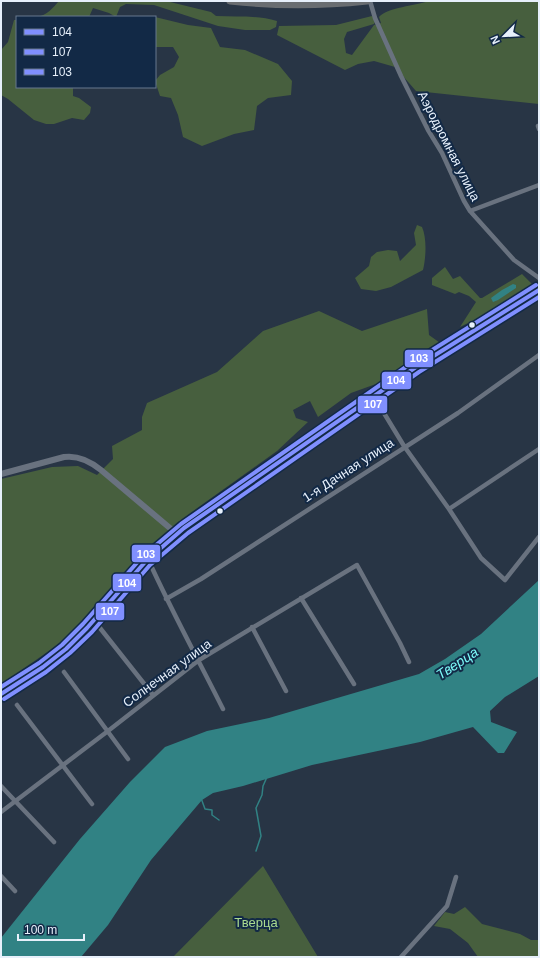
<svg xmlns="http://www.w3.org/2000/svg" width="540" height="958" viewBox="0 0 540 958" font-family="Helvetica,sans-serif">
	<rect width="100%" height="100%" fill="#283545"/>
	<!-- green -->
	<path fill="#475f3e" d="M59,1H166L211,12L216,16C237,17 257,15 277,21L276,27L270,30H245L218,26L154,5L126,4L120,7L116,17L109,13L93,8L89,17H37C47,15 53,8 59,1Z
		M429,1H539V104L416,91L395,67L374,61L358,64L345,70L277,35L279,26L336,25L372,16L376,20L374,24L347,32L344,39L346,53L352,55L374,25L381,23L379,17C386,8 417,5 429,1Z
		M155,17L188,25L211,28L220,47L245,50L278,64L292,81L291,95L268,98L257,106L254,130L234,134L202,146L183,137L178,115L171,98L160,96L155,81L160,75L174,67L179,57L173,47H156L155,46Z
		M14,20H17V87H73V96L79,98L91,107L90,113L84,120L72,118L54,124H46L34,120L8,99L1,95V50L8,42Z
		M417,225L422,227C427,238 426,258 423,270L391,287L376,291L361,289L355,278L369,266L371,257L377,252L388,250L397,251L400,261L416,245L414,233Z
		M445,267L453,279L460,276L480,298H482L522,274L535,287L477,322L472,321L460,327L476,302L469,296L459,292L455,294L432,285V278Z
		M427,309L429,335L443,345L387,380L351,393L318,417L310,401L293,410L296,418L308,422L277,451L182,519L69,636L49,651L1,684V479L52,467L78,466L97,475L113,459L112,446L142,430V417L147,403L217,372L263,331L319,311L362,331Z
		M263,866L318,957H173Z
		M465,907L482,924L520,934L531,940H539V957H478L468,943L450,929L434,926L445,912L454,914Z"/>
	<!-- water -->
	<path fill="#318284" d="M513,284L516,285V288L498,300L493,302L491,298L502,290Z
		M539,580V676L505,697L490,711L491,722L517,732L504,753H498L473,727L420,742L312,765L243,786L213,793L202,800L151,860L108,925L81,957H1V938L80,839L130,782L165,747L207,731L269,718L419,674L445,659L481,634Z"/>
	<g fill="none" stroke-linecap="round" stroke-linejoin="round">
		<!-- stream -->
		<path stroke="#318284" stroke-width="1.5" d="M201,798L205,809L212,810V815L219,820
			M256,851L261,836L256,808L262,795L263,786L267,777"/>
		<!-- minor -->
		<path stroke="#69727f" stroke-width="4.5" d="M370,1L375,18L401,76L428,130L442,153L464,201L470,211L514,260L539,278
			M538,126L539,129
			M470,211L539,185
			M373,395L404,446L449,509L481,558L505,580L539,537
			M449,509L539,449
			M148,559C171,610 198,659 223,709
			M301,598L354,684
			M166,599L201,579L458,413L539,355
			M252,627L286,691
			M100,628L153,695
			M64,672L128,759
			M17,705L92,804
			M1,786L54,842
			M1,812L108,731L199,660L357,565L400,643L409,662
			M1,876L15,891
			M401,957L447,906L456,877"/>
		<!-- tertiary -->
		<path stroke="#69727f" stroke-width="6" d="M1,474L64,457C78,455 90,461 101,470L177,534"/>
		<!-- secondary -->
		<path stroke="#69727f" stroke-width="7" d="M1,694C23,680 47,667 66,649C96,622 118,589 146,561C165,542 187,526 208,511L416,367L539,290"/>
		<!-- primary -->
		<path stroke="#696d71" stroke-width="7" d="M230,1C275,6 321,6 367,1"/>
		<defs>
			<path id="bus-1" d="M1,694L43,667L66,649L87,628L146,561L184,528L416,367L539,290"/>
			<path id="bus-2" d="M4,699L46,672L70,653L92,632L150,565L188,533L419,372L539,297"/>
			<path id="bus-3" d="M1,687L39,663L62,645L83,624L142,557L181,524L413,362L536,285"/>
		</defs>
		<!-- bus-1 casing -->
		<use href="#bus-1" stroke="#122946" stroke-width="7"/>
		<!-- bus-2 casing -->
		<use href="#bus-2" stroke="#122946" stroke-width="7"/>
		<!-- bus-3 casing -->
		<use href="#bus-3" stroke="#122946" stroke-width="7"/>
		<!-- bus-1 -->
		<use href="#bus-1" stroke="#808fff" stroke-width="4"/>
		<!-- bus-2 -->
		<use href="#bus-2" stroke="#808fff" stroke-width="4"/>
		<!-- bus-3 -->
		<use href="#bus-3" stroke="#808fff" stroke-width="4"/>
	</g>
	<!-- markers -->
	<g fill="#e7f0fb" stroke="#122946" stroke-width="1.5">
		<circle cx="472" cy="325" r="3.5"/>
		<circle cx="220" cy="511" r="3.5"/>
	</g>
	<g text-anchor="middle" dominant-baseline="central" stroke-width="4" stroke-linejoin="round" paint-order="stroke">
		<!-- street labels -->
		<g font-size="13" fill="#e7f0fb" stroke="#122946">
			<text transform="translate(449 146) rotate(63)">Аэродромная улица</text>
			<text transform="translate(348 470) rotate(-33)">1-я Дачная улица</text>
			<text transform="translate(167 673) rotate(-36)">Солнечная улица</text>
		</g>
		<!-- park labels -->
		<g font-size="13" fill="#aada8f" stroke="#122946">
			<text x="256" y="922">Тверца</text>
		</g>
		<!-- water labels -->
		<g font-size="14" font-style="italic" fill="#7cfaf9" stroke="#122946">
			<text transform="translate(457 663) rotate(-33)">Тверца</text>
		</g>
	</g>
	<g stroke="#122946" stroke-width="1.5">
		<rect x="404" y="349" width="30" height="19" rx="4" fill="#808fff"/>
		<rect x="381" y="371" width="31" height="19" rx="4" fill="#808fff"/>
		<rect x="357" y="395" width="31" height="19" rx="4" fill="#808fff"/>
		<rect x="131" y="544" width="30" height="19" rx="4" fill="#808fff"/>
		<rect x="112" y="573" width="30" height="19" rx="4" fill="#808fff"/>
		<rect x="95" y="602" width="30" height="19" rx="4" fill="#808fff"/>
	</g>
	<g font-size="11" text-anchor="middle" font-weight="bold" fill="#fff">
		<text x="419" y="362">103</text>
		<text x="396" y="384">104</text>
		<text x="373" y="408">107</text>
		<text x="146" y="558">103</text>
		<text x="127" y="587">104</text>
		<text x="110" y="615">107</text>
	</g>
	<!-- border -->
	<rect width="540" height="958" fill="none" stroke="#e7f0fb" stroke-width="4"/>
	<!-- legend -->
	<rect x="16" y="16" width="140" height="72" fill="#122946" stroke="#67798e"/>
	<rect x="24" y="29" width="20" height="6" fill="#808fff" stroke="#67798e"/>
	<text x="52" y="36" font-size="12" fill="#e7f0fb">104</text>
	<rect x="24" y="49" width="20" height="6" fill="#808fff" stroke="#67798e"/>
	<text x="52" y="56" font-size="12" fill="#e7f0fb">107</text>
	<rect x="24" y="69" width="20" height="6" fill="#808fff" stroke="#67798e"/>
	<text x="52" y="76" font-size="12" fill="#e7f0fb">103</text>
	<!-- north arrow -->
	<g transform="translate(504 36) rotate(246)" stroke="#122946" stroke-width="3" paint-order="stroke">
	<path d="M0-3L7 15L0 10L-7 15Z" fill="#e7f0fb"/>
	<text y="-6" font-size="11" font-weight="bold" text-anchor="middle" fill="#e7f0fb">N</text>
	</g>
	<!-- scale -->
	<path d="M18 934v6h66v-6" fill="none" stroke="#e7f0fb" stroke-width="2"/>
	<text x="24" y="934" font-size="12" fill="#e7f0fb" stroke="#122946" stroke-width="3" paint-order="stroke">100 m</text>
</svg>
